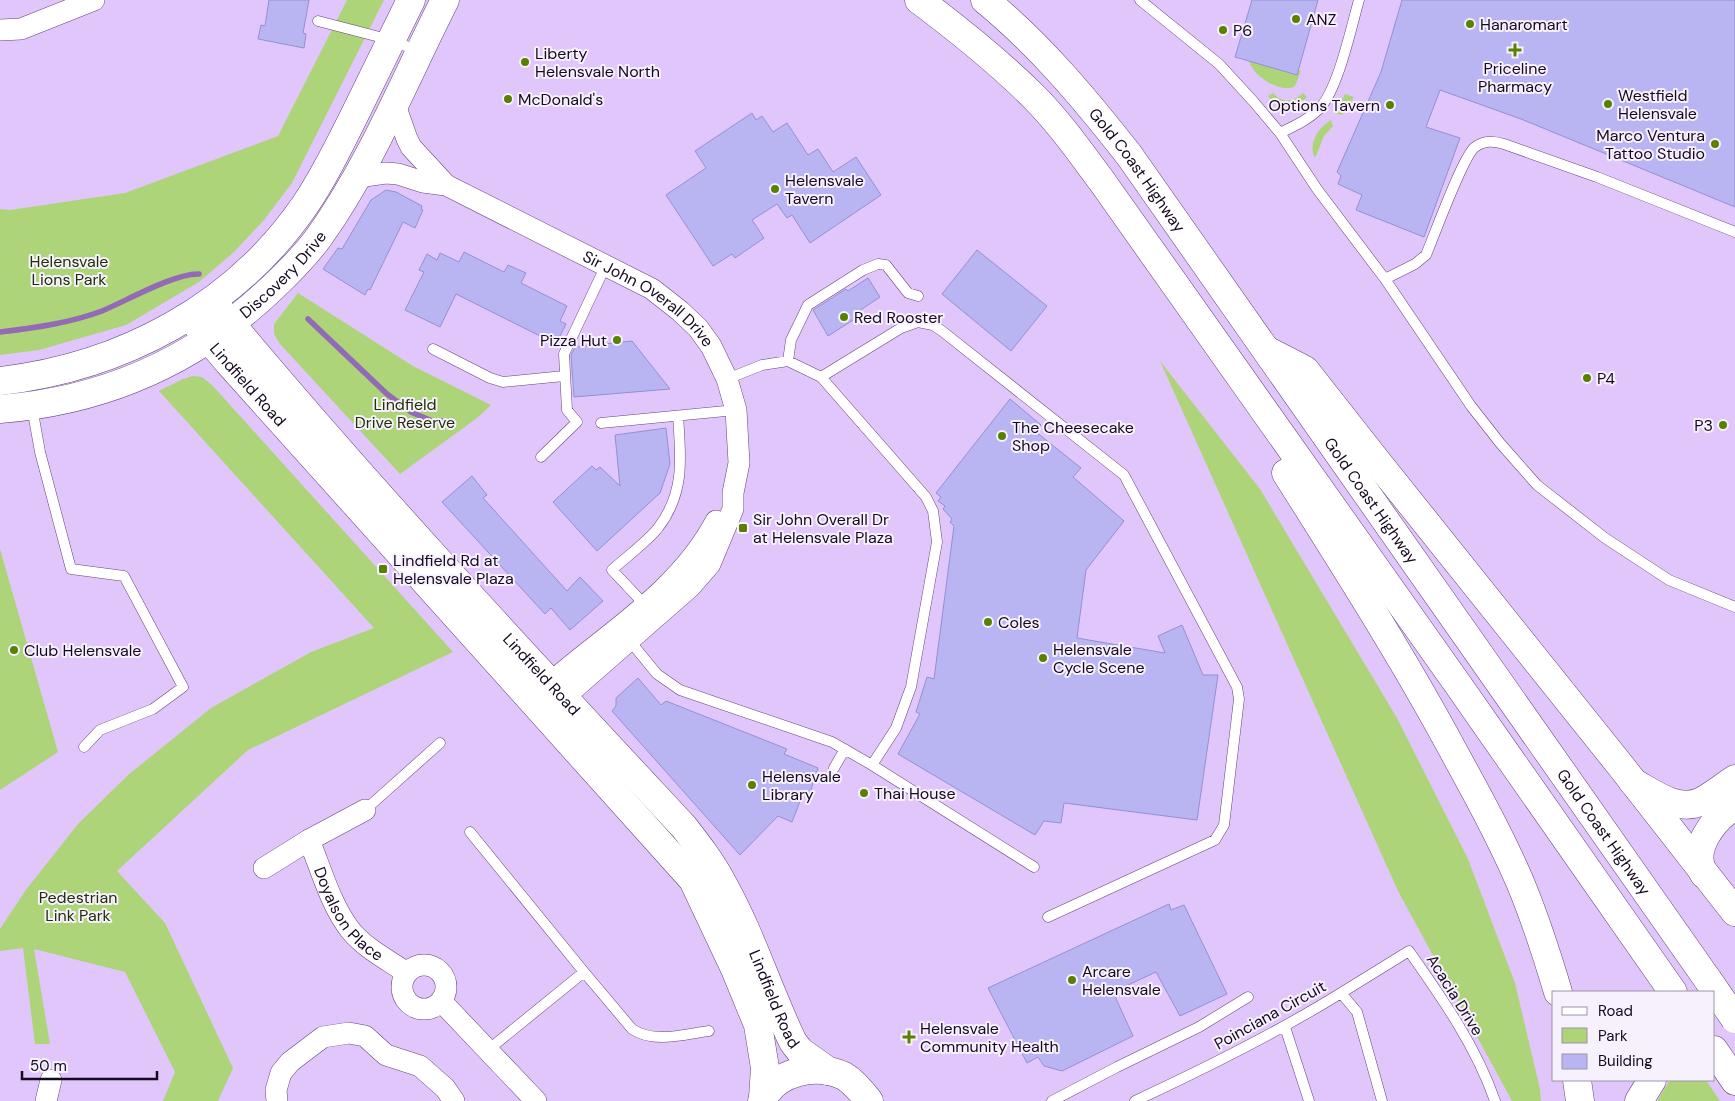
<svg xmlns="http://www.w3.org/2000/svg" width="1735" height="1101" viewBox="0 0 1735 1101" font-family="'DM Sans',sans-serif">
	<rect width="100%" height="100%" fill="#e1c6fb"/>
	<!-- green -->
	<path fill="#add478" d="M347,0H384L292,183L264,220L234,252L199,282L126,325L39,350L0,355V209L10,210L125,193L278,136Z
		M1249,61L1297,75L1298,70L1301,71L1295,86C1281,95 1252,75 1249,61Z
		M1273,93C1283,104 1293,102 1303,93L1307,97C1293,109 1281,112 1268,96Z
		M1345,94L1354,97L1344,113L1342,115L1335,113Z
		M1331,120L1333,126L1324,136L1316,156L1314,157C1309,142 1318,128 1331,120Z
		M298,293L413,366L491,405L477,418L400,474L280,344L274,334V324Z
		M1160,361L1260,489L1397,718L1468,859L1515,983L1540,1089L1541,1101H1512L1398,891Z
		M193,376L202,377L212,385L453,652L248,750L117,871L165,923L233,1068L218,1101H163L175,1072L125,972L34,949L50,1044H35L23,948L0,951V929L25,891L78,824L128,775L211,708L311,652L374,628L159,391L183,379Z
		M0,549L58,752L0,790Z
		M1670,1080H1706L1720,1101H1657Z"/>
	<g fill="none" stroke-linecap="round" stroke-linejoin="round">
		<!-- stream -->
		<path stroke="#926ab5" stroke-width="5.5" d="M308,319L387,394L411,412L432,421H450
			M0,332C34,328 70,323 102,311C126,301 175,273 199,274"/>
	</g>
	<!-- building -->
	<path fill="#b9b5f2" stroke="#958fd1" d="M269,0H309L303,33L306,34L304,48L258,39L261,25L265,26Z
		M1252,0H1318L1297,75L1235,57Z
		M1402,0H1735V207L1521,119L1440,90L1426,127L1460,138L1424,237L1356,210L1362,195L1338,184L1341,176L1337,172L1381,72Z
		M752,113L756,120L762,116L773,132L787,123L808,155L818,149L833,172L856,157L881,195L810,243L792,215L787,218L777,204L752,220L764,238L735,258L732,254L713,266L666,195L706,168L695,151Z
		M386,190L396,192L422,206L421,209L423,210L415,228L403,222L370,290L368,289L365,295L323,269L338,248L342,249L371,200Z
		M977,250L1047,306L1011,351L942,294Z
		M464,252L504,272L508,265L526,273L521,283L567,306L560,321L566,324L556,344L456,294L440,327L405,310L424,272L419,270L427,254L437,260L440,253L459,262Z
		M868,278L880,297L859,311L861,315L828,336L813,310L846,289L848,291Z
		M632,341L670,389L574,397L571,355L575,347Z
		M1010,399L1041,425L1036,432L1081,468L1073,477L1124,521L1086,570L1077,638L1165,653L1158,636L1182,625L1203,675H1218L1197,820L1064,803L1061,823L1044,821L1035,835L898,754L920,714L916,712L927,677L934,679L954,526L950,522L952,519L943,509L945,506L938,501L941,497L936,493Z
		M666,428L670,464L660,493L597,551L553,502L592,466L596,470L600,467L620,486L615,435Z
		M472,476L487,495L483,498L567,591L580,577L603,601L570,630L551,608L545,614L442,502Z
		M638,678L661,705L666,701L787,749L784,754L818,768L810,793L804,791L792,822L778,816L740,855L612,711L616,706V698Z
		M1169,904L1171,910L1184,905L1227,994L1180,1016L1156,972L1113,992L1133,1036L1062,1071L1044,1066L1038,1057L1027,1063L988,988Z"/>
	<g fill="none" stroke-linecap="round" stroke-linejoin="round">
		<defs>
			<path id="lane" d="M1140,0L1219,64L1253,101L1280,133L1317,189L1385,279L1471,406L1500,443L1537,485L1605,538L1669,580L1735,607
				M318,21L391,40L418,51
				M1280,133C1294,126 1308,120 1319,109C1338,90 1351,28 1359,0
				M1385,279L1415,264L1426,255C1434,236 1463,156 1475,147C1485,140 1494,141 1504,144L1597,177L1735,232
				M433,349L490,378L503,382L564,376
				M788,361L791,340L808,305L863,270L878,264L886,265L908,293L918,296
				M821,377L901,328L918,322L933,325L942,331L1124,475L1237,687L1239,699L1224,825L1215,840L1048,917
				M727,379L762,365L788,361L821,377L926,497L933,511L937,542L911,687L896,728L872,765
				M32,407L40,452L71,569L124,576L183,687L153,709L100,730L84,747
				M601,423L736,410
				M541,457L577,422L567,410L564,354L606,265
				M646,606L612,570C625,558 648,541 658,528C685,493 681,458 678,416
				M629,640L657,674L680,690L832,742L872,765L1034,867
				M834,768L845,749
				M365,810L440,743
				M470,832L584,972L632,1029C654,1044 685,1034 709,1031
				M1341,993L1409,951C1442,998 1476,1046 1495,1101
				M1285,1027L1309,1101
				M488,1050L584,972
				M1052,1101L1117,1067L1199,1027L1248,997
				M1135,1101C1206,1068 1275,1034 1341,993L1357,1012L1382,1101"/>
			<g id="street">
				<path d="M0,30L21,29L94,0"/>
				<path d="M394,102L407,139L411,147L446,185"/>
				<path id="s1" d="M357,177L386,173L398,174L423,182L446,185L652,289L680,311L698,328L711,346L727,379L736,410L739,463L733,493V509L710,564L690,587L553,707"/>
				<path d="M540,692C600,637 677,595 716,521"/>
				<path id="s2" d="M309,840C321,869 331,906 351,931C366,949 388,960 407,973"/>
				<path d="M264,868L309,840L365,810"/>
				<circle cx="424" cy="987" r="22"/>
				<path d="M441,1001L536,1101"/>
				<path d="M46,1101L51,1080"/>
				<path d="M277,1101L276,1090L281,1073L290,1062L323,1037L349,1033L365,1036L386,1055L420,1066L445,1088L454,1101"/>
			</g>
			<g id="secondary">
				<path id="s3" d="M212,301C362,482 524,655 684,827C698,845 712,863 723,884C751,934 768,990 793,1042L800,1051L828,1071"/>
				<path id="s4" d="M190,317L228,362L693,880L735,969L758,1025L765,1068L763,1098"/>
				<path d="M0,381C122,367 235,307 305,205C324,177 339,146 354,116C373,77 392,39 411,0"/>
				<path id="s5" d="M0,409C104,401 195,361 271,289C288,273 305,256 319,237C371,164 405,79 445,0"/>
				<path d="M1633,782C1653,793 1678,813 1702,801C1714,795 1724,786 1735,779"/>
				<path d="M762,1101C775,1071 816,1063 844,1076C854,1082 862,1092 869,1101"/>
			</g>
			<g id="highway">
				<path d="M919,0C959,30 998,61 1034,97C1059,122 1080,152 1101,180L1459,686L1673,992"/>
				<path id="s6" d="M985,0C1040,45 1085,99 1129,155L1708,980"/>
				<path d="M1268,351L1305,370L1375,459L1620,765L1735,912"/>
				<path d="M1286,473C1344,565 1403,657 1455,754C1478,796 1501,838 1520,882C1535,918 1547,955 1558,992"/>
				<path d="M1704,874C1689,850 1714,818 1735,806"/>
				<path d="M1714,1050L1735,1081"/>
				<path d="M1577,1080L1580,1101"/>
				<path d="M1639,1101L1652,1080"/>
			</g>
		</defs>
		<!-- lane casing -->
		<use href="#lane" stroke="#63457d" stroke-width="11"/>
		<!-- street casing -->
		<use href="#street" stroke="#63457d" stroke-width="22"/>
		<!-- secondary casing -->
		<use href="#secondary" stroke="#63457d" stroke-width="29"/>
		<!-- highway casing -->
		<use href="#highway" stroke="#63457d" stroke-width="29"/>
		<!-- lane -->
		<use href="#lane" stroke="#fff" stroke-width="10"/>
		<!-- street -->
		<use href="#street" stroke="#fff" stroke-width="21"/>
		<!-- secondary -->
		<use href="#secondary" stroke="#fff" stroke-width="28"/>
		<!-- highway -->
		<use href="#highway" stroke="#fff" stroke-width="28"/>
		<defs>
			<path id="highway-bridge" d="M1708,980L1735,1019"/>
		</defs>
		<!-- highway-bridge casing -->
		<use href="#highway-bridge" stroke="#63457d" stroke-width="29" stroke-linecap="butt"/>
		<!-- highway-bridge -->
		<use href="#highway-bridge" stroke="#fff" stroke-width="28"/>
	</g>
	<!-- markers -->
	<g fill="#598000" stroke="#f7f1fe" stroke-width="2">
		<circle cx="1296" cy="19" r="5"/>
		<circle cx="1470" cy="24" r="5"/>
		<circle cx="1223" cy="30" r="5"/>
		<path d="M1512.5 42.5h5v5h5v5h-5v5h-5v-5h-5v-5h5z"/>
		<circle cx="525" cy="62" r="5"/>
		<circle cx="508" cy="99" r="5"/>
		<circle cx="1608" cy="104" r="5"/>
		<circle cx="1390" cy="105" r="5"/>
		<circle cx="1715" cy="144" r="5"/>
		<circle cx="775" cy="189" r="5"/>
		<circle cx="844" cy="317" r="5"/>
		<circle cx="617" cy="340" r="5"/>
		<circle cx="1587" cy="378" r="5"/>
		<circle cx="1723" cy="425" r="5"/>
		<circle cx="1002" cy="436" r="5"/>
		<rect x="738" y="523" width="10" height="10" rx="2.5"/>
		<rect x="378" y="564" width="10" height="10" rx="2.5"/>
		<circle cx="988" cy="622" r="5"/>
		<circle cx="14" cy="650" r="5"/>
		<circle cx="1043" cy="658" r="5"/>
		<circle cx="752" cy="785" r="5"/>
		<circle cx="864" cy="793" r="5"/>
		<circle cx="1072" cy="980" r="5"/>
		<path d="M906.5 1029.5h5v5h5v5h-5v5h-5v-5h-5v-5h5z"/>
	</g>
	<g text-anchor="middle" dominant-baseline="central" stroke-width="4" stroke-linejoin="round" paint-order="stroke">
		<!-- poi labels -->
		<g font-size="16" fill="#15081f" stroke="#f7f1fe" text-anchor="start">
			<text x="1306" y="19">ANZ</text>
			<text x="1480" y="24">Hanaromart</text>
			<text x="1233" y="30">P6</text>
			<text x="535" y="53">Liberty<tspan x="535" dy="18">Helensvale North</tspan></text>
			<text x="1515" y="68" text-anchor="middle">Priceline<tspan x="1515" dy="18">Pharmacy</tspan></text>
			<text x="1618" y="95">Westfield<tspan x="1618" dy="18">Helensvale</tspan></text>
			<text x="518" y="99">McDonald's</text>
			<text x="1380" y="105" text-anchor="end">Options Tavern</text>
			<text x="1705" y="135" text-anchor="end">Marco Ventura<tspan x="1705" dy="18">Tattoo Studio</tspan></text>
			<text x="785" y="180">Helensvale<tspan x="785" dy="18">Tavern</tspan></text>
			<text x="854" y="317">Red Rooster</text>
			<text x="607" y="340" text-anchor="end">Pizza Hut</text>
			<text x="1597" y="378">P4</text>
			<text x="1713" y="425" text-anchor="end">P3</text>
			<text x="1012" y="427">The Cheesecake<tspan x="1012" dy="18">Shop</tspan></text>
			<text x="753" y="519">Sir John Overall Dr<tspan x="753" dy="18">at Helensvale Plaza</tspan></text>
			<text x="393" y="560">Lindfield Rd at<tspan x="393" dy="18">Helensvale Plaza</tspan></text>
			<text x="998" y="622">Coles</text>
			<text x="1053" y="649">Helensvale<tspan x="1053" dy="18">Cycle Scene</tspan></text>
			<text x="24" y="650">Club Helensvale</text>
			<text x="762" y="776">Helensvale<tspan x="762" dy="18">Library</tspan></text>
			<text x="874" y="793">Thai House</text>
			<text x="1082" y="971">Arcare<tspan x="1082" dy="18">Helensvale</tspan></text>
			<text x="920" y="1028">Helensvale<tspan x="920" dy="18">Community Health</tspan></text>
		</g>
		<!-- street labels -->
		<g font-size="16" fill="#15081f" stroke="#f7f1fe">
			<text stroke="none"><textPath href="#s6" startOffset="229">Gold Coast Highway</textPath></text>
			<text stroke="none"><textPath href="#s5" startOffset="321">Discovery Drive</textPath></text>
			<text stroke="none"><textPath href="#s1" startOffset="324">Sir John Overall Drive</textPath></text>
			<text stroke="none"><textPath href="#s4" startOffset="89">Lindfield Road</textPath></text>
			<text stroke="none"><textPath href="#s6" startOffset="634">Gold Coast Highway</textPath></text>
			<text stroke="none"><textPath href="#s3" startOffset="498">Lindfield Road</textPath></text>
			<text stroke="none"><textPath href="#s6" startOffset="1039">Gold Coast Highway</textPath></text>
			<text stroke="none"><textPath href="#s2" startOffset="85">Doyalson Place</textPath></text>
			<text transform="translate(1455 995) rotate(58)">Acacia Drive</text>
			<text stroke="none"><textPath href="#s3" startOffset="902">Lindfield Road</textPath></text>
			<text transform="translate(1270 1015) rotate(-29)">Poinciana Circuit</text>
		</g>
		<!-- park labels -->
		<g font-size="16" fill="#203004" stroke="#f7f1fe">
			<text x="69" y="261">Helensvale<tspan x="69" dy="18">Lions Park</tspan></text>
			<text x="405" y="404">Lindfield<tspan x="405" dy="18">Drive Reserve</tspan></text>
			<text x="78" y="897">Pedestrian<tspan x="78" dy="18">Link Park</tspan></text>
		</g>
	</g>
	<!-- legend -->
	<rect x="1552" y="991" width="162" height="90" fill="#f7f1fe" stroke="#9d94a5"/>
	<rect x="1562" y="1007" width="25" height="8" fill="#ffffff" stroke="#9d94a5"/>
	<text x="1598" y="1016" font-size="15" fill="#15081f">Road</text>
	<rect x="1562" y="1028" width="25" height="15" fill="#add478" stroke="#9d94a5"/>
	<text x="1598" y="1041" font-size="15" fill="#15081f">Park</text>
	<rect x="1562" y="1054" width="25" height="15" fill="#b9b5f2" stroke="#9d94a5"/>
	<text x="1598" y="1066" font-size="15" fill="#15081f">Building</text>
	<!-- scale -->
	<path d="M22 1071v8h135v-8" fill="none" stroke="#15081f" stroke-width="2.5"/>
	<text x="30" y="1071" font-size="15" fill="#15081f" stroke="#f7f1fe" stroke-width="4" paint-order="stroke">50 m</text>
</svg>
